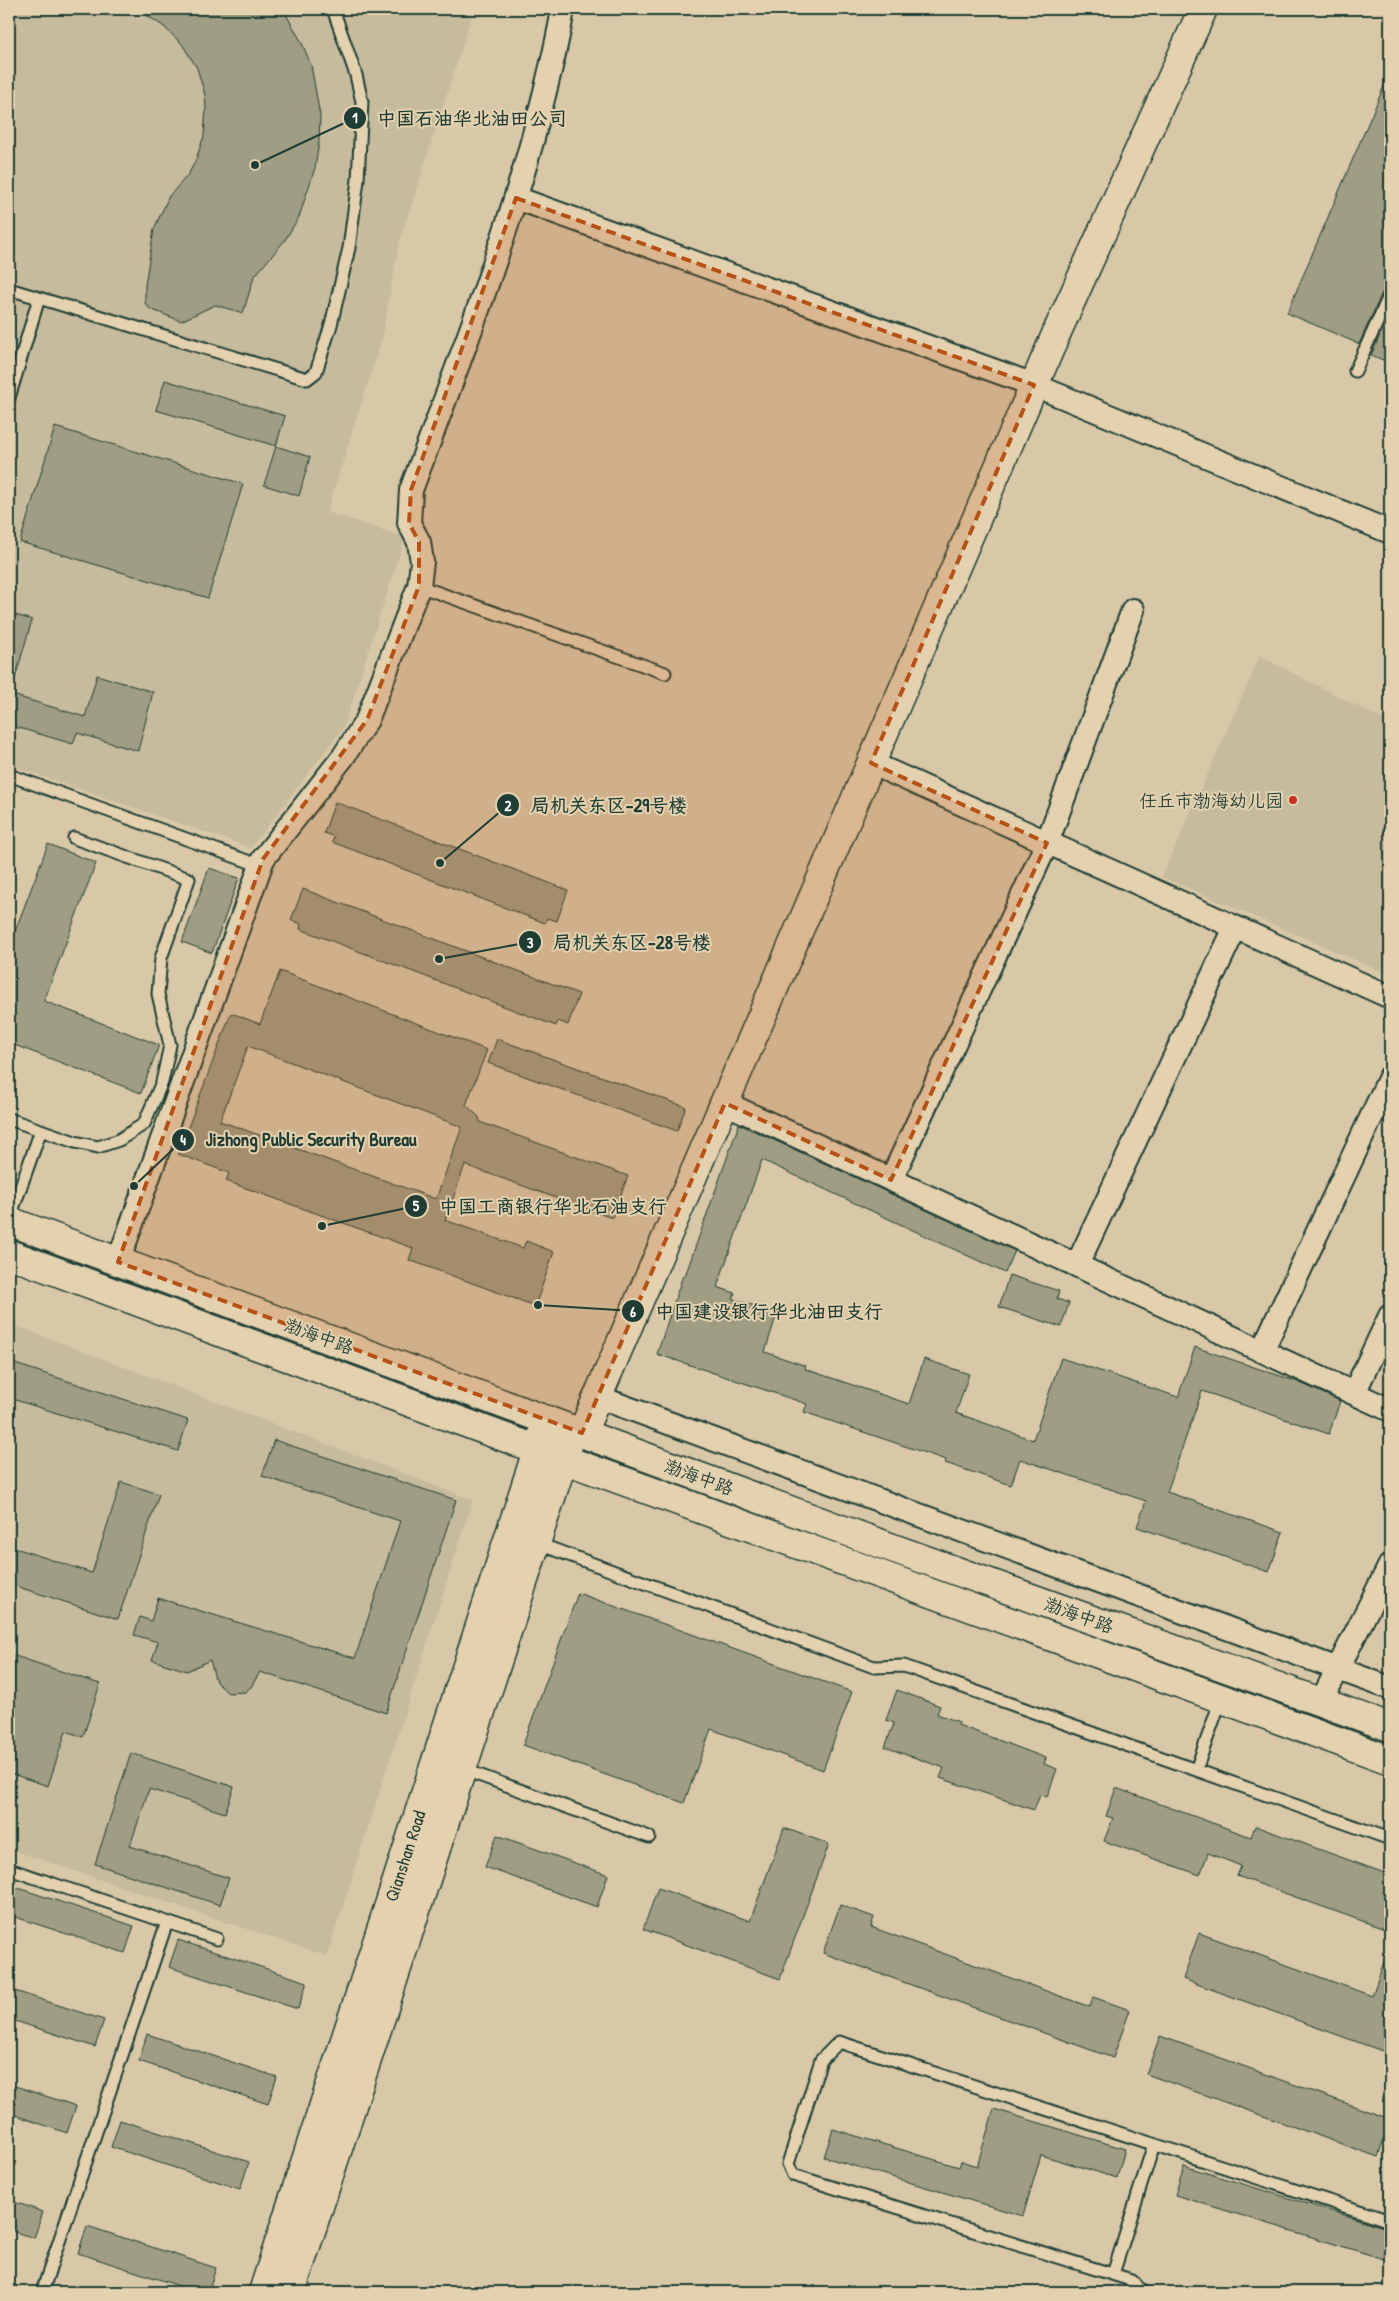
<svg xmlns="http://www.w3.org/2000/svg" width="1399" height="2301" viewBox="0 0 1399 2301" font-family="'Patrick Hand','LXGW WenKai TC',sans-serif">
	<rect width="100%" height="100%" fill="#d8c8a8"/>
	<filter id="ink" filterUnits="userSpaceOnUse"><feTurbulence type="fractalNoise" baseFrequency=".02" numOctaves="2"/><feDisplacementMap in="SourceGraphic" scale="10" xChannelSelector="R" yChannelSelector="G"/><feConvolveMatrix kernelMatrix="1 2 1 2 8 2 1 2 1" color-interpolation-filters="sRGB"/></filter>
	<g filter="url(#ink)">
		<!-- built -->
		<path fill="#c7bb9d" d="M9,9H474L399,244L382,338L327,512L405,537L344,727L251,848L9,765Z
			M1260,656L1390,723V975L1162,877Z
			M9,1323L473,1500L327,1956L9,1849Z"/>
		<!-- building -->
		<path fill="#9f9d83" stroke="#1f3d34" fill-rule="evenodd" d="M137,9H283L301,41L311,65L320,116L319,142L315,168L299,217L285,240L254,277L243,313L215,305L181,321L150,309L145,303V285L154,229L169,196L188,175L195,162L204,136L206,108L205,95L197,68L182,44L163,26Z
			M1390,72V281L1383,291L1359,344L1287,313Z
			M1390,313V363L1371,355Z
			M165,380L285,416L276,446L156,410Z
			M55,427L243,484L208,598L20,542Z
			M276,446L310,457L299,496L264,485Z
			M9,613L32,620L13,685L9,684Z
			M97,675L153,692L138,751L77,733L73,744L9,725V694L85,717Z
			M335,802L568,890L557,921L547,918L545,923L332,842L334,837L324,833Z
			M48,844L96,863L44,1001L159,1045L141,1093L9,1043V947Z
			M209,868L239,878L212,953L182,942Z
			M303,889L579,994L568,1025L558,1021L556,1026L300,929L301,924L291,920Z
			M280,971L487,1050L466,1105L479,1117L480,1122L628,1176L612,1218L465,1165L445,1220L523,1248L526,1241L554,1252L535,1306L409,1260L413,1248L226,1181L229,1173L178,1154L231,1013L260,1024ZM248,1046L462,1127L436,1199L220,1121Z
			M497,1039L686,1107L677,1131L488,1063Z
			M739,1124L1015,1251L1005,1273L762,1160L717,1287L735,1293L733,1299L777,1313L765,1352L806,1366L805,1369L909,1404L924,1359L969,1374L956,1413L1033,1440L1061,1358L1178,1397L1195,1347L1298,1382L1340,1401L1329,1434L1202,1391L1167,1492L1283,1532L1269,1572L1137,1527L1146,1501L1020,1459L1011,1485L945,1463L946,1460L804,1412L807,1404L657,1354L683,1275L685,1276Z
			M1009,1275L1059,1291L1057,1299L1069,1303L1061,1327L999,1307Z
			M9,1362L188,1420L178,1451L9,1398Z
			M274,1440L456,1500L386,1713L260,1672L251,1687L245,1692L228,1693L216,1682L210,1660L187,1671L152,1660L158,1642L134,1635L140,1617L151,1621L158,1598L355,1658L400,1521L262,1476Z
			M121,1482L159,1494L118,1619L9,1584V1546L92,1573Z
			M578,1593L852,1692L823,1770L711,1729L684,1803L523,1745Z
			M9,1654L100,1684L83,1737L66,1731L48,1786L9,1773Z
			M897,1690L940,1706L937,1714L959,1722L958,1725L1046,1758L1044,1764L1057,1769L1047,1797L1040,1795L1034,1810L940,1778L944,1768L885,1747L894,1723L886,1720Z
			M131,1753L234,1787L225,1813L149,1789L130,1846L229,1878L220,1905L95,1864Z
			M1116,1788L1251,1837L1255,1826L1390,1875V1931L1237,1876L1241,1866L1208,1853L1200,1875L1104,1841L1113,1818L1106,1816Z
			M784,1828L829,1844L780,1979L643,1929L658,1888L750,1921Z
			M497,1835L608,1875L597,1907L485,1867Z
			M9,1885L134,1926L125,1953L9,1915Z
			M840,1905L874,1917L871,1927L1090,2007L1093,1997L1130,2010L1113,2058L823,1953Z
			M1199,1933L1372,1996L1388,1950L1390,1951V2038L1385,2052L1183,1979Z
			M178,1940L307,1982L298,2009L169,1967Z
			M9,1989L104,2020L95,2047L9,2019Z
			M147,2034L277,2077L268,2104L139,2061Z
			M1160,2036L1390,2119L1378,2157L1146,2074Z
			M9,2084L76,2106L67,2133L9,2113Z
			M994,2109L1125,2149L1117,2178L1041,2155L1023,2216L824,2157L833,2129L959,2167L961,2161L977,2166Z
			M120,2120L249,2162L240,2189L111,2147Z
			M1184,2166L1390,2229V2261L1175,2195Z
			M9,2200L43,2212L34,2238L9,2230Z
			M87,2226L216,2268L208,2292H198L78,2253Z"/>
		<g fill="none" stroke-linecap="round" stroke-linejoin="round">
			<defs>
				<path id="service" d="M9,289L307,379L316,372L331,325L349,248L358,180L362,102L356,75L333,9
					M1355,371L1390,294
					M9,398L39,298
					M419,586L665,673
					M9,775L261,866
					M9,1119L75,1142L98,1147L119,1140L144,1124L162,1082L170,1045L158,994L161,958L189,879L74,838
					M9,1220L41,1130
					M536,1543L874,1667L904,1666L1390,1839
					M462,1769L649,1837
					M1196,1770L1221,1699
					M9,1869L217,1939
					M1389,2099L1390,2095
					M1113,2274L1154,2144
					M42,2292L167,1922
					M1143,2292L1131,2280L793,2175L788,2164L821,2060L839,2042L1390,2221"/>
				<path id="minor" d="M516,198L1034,385L1390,532
					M871,763L1390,997
					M725,1103L1390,1410
					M891,1180L1047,843L1133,610
					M118,1262L263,859L343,757L367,720L419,586L422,562L419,542L409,523L411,490C455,373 500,258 533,138C544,95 556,53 563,9
					M1077,1265L1235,928
					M1262,1351L1390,1077
					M1354,1393L1390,1316
					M598,1397L1390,1688
					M1321,1702L1390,1565"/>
				<path id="tertiary" d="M582,1433L1057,332L1203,9"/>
				<path id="secondary" d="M263,2292L547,1420
					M291,2292L573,1430"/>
				<path id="primary" d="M9,1221L873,1541L1390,1727
					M9,1254L563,1459L1390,1760"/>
			</defs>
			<!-- service casing -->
			<use href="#service" stroke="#1f3d34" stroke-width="15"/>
			<!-- minor casing -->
			<use href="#minor" stroke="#1f3d34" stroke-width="26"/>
			<!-- tertiary casing -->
			<use href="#tertiary" stroke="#1f3d34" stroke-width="31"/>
			<!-- secondary casing -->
			<use href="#secondary" stroke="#1f3d34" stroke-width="31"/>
			<!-- primary casing -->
			<use href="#primary" stroke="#1f3d34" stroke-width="31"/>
			<!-- service -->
			<use href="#service" stroke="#e4d1af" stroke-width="11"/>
			<!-- minor -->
			<use href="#minor" stroke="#e4d1af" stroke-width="22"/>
			<!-- tertiary -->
			<use href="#tertiary" stroke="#e4d1af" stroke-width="28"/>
			<!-- secondary -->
			<use href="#secondary" stroke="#e4d1af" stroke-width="28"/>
			<!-- primary -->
			<use href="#primary" stroke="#e4d1af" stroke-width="28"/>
		</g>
	</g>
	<!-- marked area -->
	<path fill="#b65216" fill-opacity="0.2" stroke="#b65216" stroke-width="4" stroke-dasharray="10 6" stroke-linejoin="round" d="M516,198L1034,385L871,763L1047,843L891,1180L725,1103L582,1433L118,1262L263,859L367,720L419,586V542L409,523L411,490Z"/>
	<!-- markers -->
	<circle fill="#c8321e" stroke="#e4d1af" stroke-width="2" cx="1293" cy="800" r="5"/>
	<g text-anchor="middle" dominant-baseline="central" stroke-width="4" stroke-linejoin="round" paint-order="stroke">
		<!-- poi labels -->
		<g font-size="18" fill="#1f3d34" stroke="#e4d1af" text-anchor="end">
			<text x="1283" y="800">任丘市渤海幼儿园</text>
		</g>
		<!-- street labels -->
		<g font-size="18" fill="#1f3d34" stroke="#e4d1af">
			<text transform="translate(319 1336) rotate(20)">渤海中路</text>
			<text transform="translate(699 1477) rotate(20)">渤海中路</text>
			<text transform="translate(1079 1615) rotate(20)">渤海中路</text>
			<text transform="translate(405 1856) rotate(-72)">Qianshan Road</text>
		</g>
	</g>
	<!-- callouts -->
	<path fill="none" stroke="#1f3d34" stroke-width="2" d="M255 165L355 118M440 863L508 805M439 959L530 942M134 1186L183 1140M322 1226L416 1206M538 1305L633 1311"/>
	<g fill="#1f3d34" stroke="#e4d1af" stroke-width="2">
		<circle cx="255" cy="165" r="5"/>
		<circle cx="440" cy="863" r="5"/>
		<circle cx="439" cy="959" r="5"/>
		<circle cx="134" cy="1186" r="5"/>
		<circle cx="322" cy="1226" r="5"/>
		<circle cx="538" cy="1305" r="5"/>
		<circle cx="355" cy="118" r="12"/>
		<circle cx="508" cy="805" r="12"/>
		<circle cx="530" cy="942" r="12"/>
		<circle cx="183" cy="1140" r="12"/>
		<circle cx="416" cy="1206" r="12"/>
		<circle cx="633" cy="1311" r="12"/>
	</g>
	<g font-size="15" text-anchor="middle" font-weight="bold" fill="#fff">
		<text x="355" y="123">1</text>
		<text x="508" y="811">2</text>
		<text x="530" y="948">3</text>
		<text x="183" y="1145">4</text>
		<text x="416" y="1211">5</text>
		<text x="633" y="1317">6</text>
	</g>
	<g font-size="19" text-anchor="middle" font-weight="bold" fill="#1f3d34" stroke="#e4d1af" stroke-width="4" stroke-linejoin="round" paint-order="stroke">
		<text x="472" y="125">中国石油华北油田公司</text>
		<text x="609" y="812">局机关东区-29号楼</text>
		<text x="632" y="949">局机关东区-28号楼</text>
		<text x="311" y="1146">Jizhong Public Security Bureau</text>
		<text x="553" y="1213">中国工商银行华北石油支行</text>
		<text x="769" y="1318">中国建设银行华北油田支行</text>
	</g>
	<!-- margin -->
	<rect width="1399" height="2301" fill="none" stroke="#e4d1af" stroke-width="30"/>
	<rect x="15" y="15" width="1369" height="2271" fill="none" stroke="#1f3d34" stroke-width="2" filter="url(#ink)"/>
</svg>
